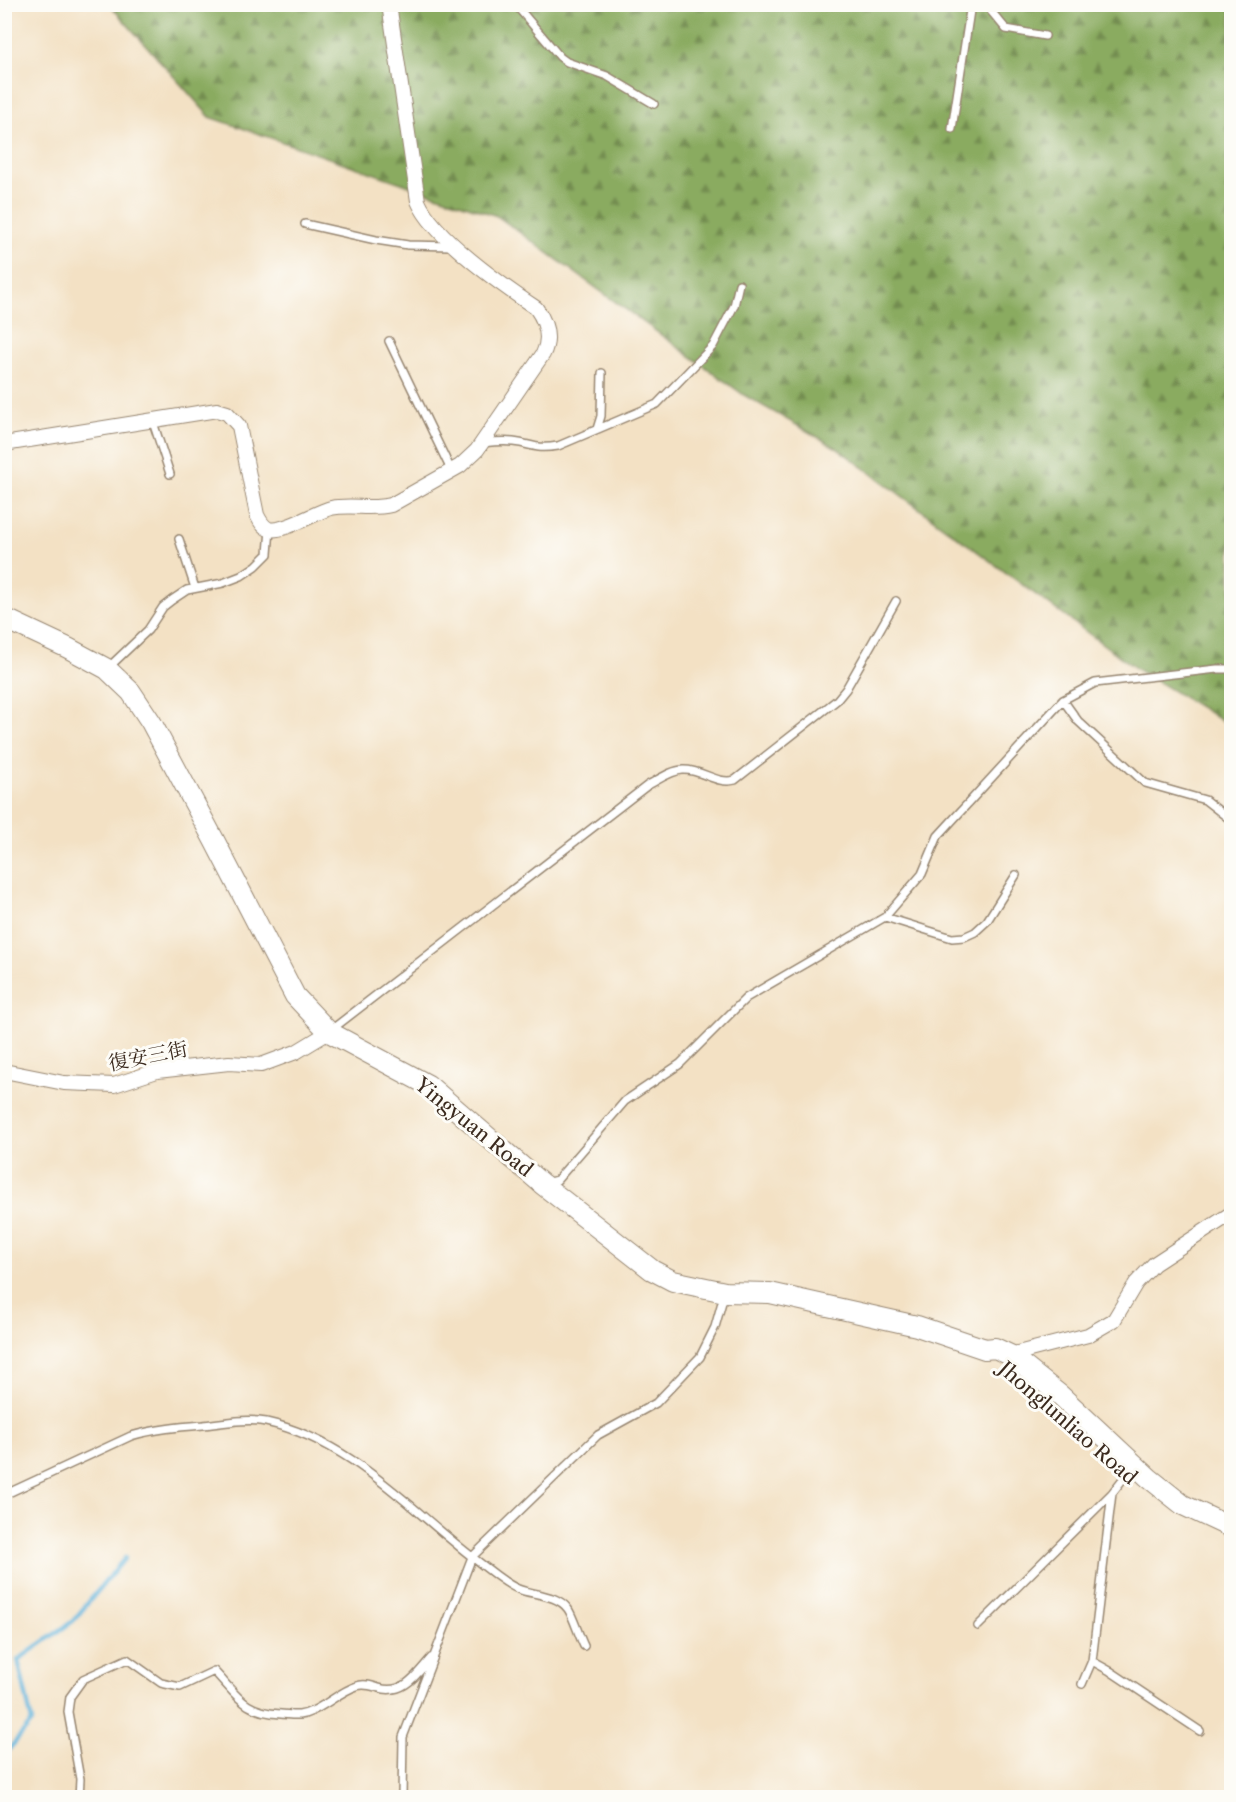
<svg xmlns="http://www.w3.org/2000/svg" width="1236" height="1802" viewBox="0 0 1236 1802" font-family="'Libre Caslon Text','Noto Serif TC',serif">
	<defs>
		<pattern id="forest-firs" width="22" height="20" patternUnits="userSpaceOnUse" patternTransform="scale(1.5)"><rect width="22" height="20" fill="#8aab60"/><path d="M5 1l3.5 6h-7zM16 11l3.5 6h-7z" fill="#728b4f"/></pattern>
	</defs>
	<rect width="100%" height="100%" fill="#fdfcf7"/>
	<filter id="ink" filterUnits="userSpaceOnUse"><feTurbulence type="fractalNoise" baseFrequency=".0167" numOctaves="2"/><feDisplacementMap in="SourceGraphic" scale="12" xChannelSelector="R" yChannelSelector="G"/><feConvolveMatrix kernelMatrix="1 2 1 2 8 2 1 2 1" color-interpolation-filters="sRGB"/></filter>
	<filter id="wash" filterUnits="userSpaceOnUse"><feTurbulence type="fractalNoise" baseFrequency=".008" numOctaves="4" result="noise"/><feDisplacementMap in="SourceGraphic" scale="24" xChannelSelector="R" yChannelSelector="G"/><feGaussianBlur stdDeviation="1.35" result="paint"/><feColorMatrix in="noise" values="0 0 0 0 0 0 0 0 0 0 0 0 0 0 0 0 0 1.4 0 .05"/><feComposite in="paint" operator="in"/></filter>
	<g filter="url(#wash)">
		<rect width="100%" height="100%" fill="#f3e1c4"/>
		<!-- forest -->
		<path fill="url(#forest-firs)" stroke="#626a3f" stroke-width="1.5" d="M110,5H1231V726L1138,670L837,448L744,395L497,216L210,117Z"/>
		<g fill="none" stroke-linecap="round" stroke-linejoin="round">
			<!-- stream -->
			<path stroke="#5db1d9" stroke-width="4.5" d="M4,1755L32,1722L18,1660L73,1621L125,1558"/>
		</g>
	</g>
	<g filter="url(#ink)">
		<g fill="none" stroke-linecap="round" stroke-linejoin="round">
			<defs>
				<path id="lane" d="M515,4L560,57L567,62L607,76L654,104
					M985,4L1006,29L1045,36
					M952,129L971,4
					M305,224L376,240L408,245L451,246
					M389,341L451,470
					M152,419L170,474
					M597,429L601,416L602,373
					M483,443C492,442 503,441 513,442C533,444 535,450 558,446L657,404L713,346L734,306L739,284
					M179,539L195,588
					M109,667L148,630L163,607L172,600L187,590L223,583L241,576L256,566L268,554L270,529
					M1063,700L1078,721L1145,783L1205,800L1232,821
					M885,917L952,938L964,937L975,932L987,921L1016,875
					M331,1030L648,785C658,780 672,770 683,770C702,769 716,785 735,780L837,700L846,689L896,601
					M545,1183L557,1180L625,1101L680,1064L746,998L885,917L922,874L938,836L1063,700L1095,683L1217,669H1232
					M4,1495L131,1436C155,1429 178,1427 203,1425C222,1423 247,1418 266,1422C353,1441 412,1512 480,1563C492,1572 504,1583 518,1589C533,1595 557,1594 568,1609C573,1616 579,1636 584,1646
					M978,1626L1112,1493L1133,1466
					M1092,1661L1112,1493
					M1082,1684L1092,1661L1110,1671L1200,1731
					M79,1798L80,1779L68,1712L70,1697L83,1679L127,1659L161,1683L180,1687L214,1671C238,1696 243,1712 281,1714C294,1715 300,1717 312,1711C328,1704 341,1691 357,1686C364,1683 372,1686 379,1688C404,1695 416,1675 431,1658
					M402,1798L403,1737L472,1557L598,1435L656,1403L700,1357L715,1327L724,1295"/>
				<path id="street" d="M4,444L217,410L227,413L239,426L257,515C260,521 263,527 269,529C284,533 315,512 331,508C351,504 371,510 391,505L460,466L477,450L543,354C551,338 546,322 536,308C503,286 433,237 418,201L389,4
					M4,1071L64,1083L114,1085L157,1071L229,1063L261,1065L296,1052L329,1032
					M1010,1355L1088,1335L1114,1320L1136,1283L1154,1264L1232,1213"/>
				<path id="secondary" d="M4,618L68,648L107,669L131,692L151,722L214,840L295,996L329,1032L428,1085L542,1184L652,1270L673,1281L725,1292L770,1293L917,1326L985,1349L995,1348L1010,1355L1060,1395L1149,1478L1183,1505L1232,1528"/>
			</defs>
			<!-- lane casing -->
			<use href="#lane" stroke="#978671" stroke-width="10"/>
			<!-- street casing -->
			<use href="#street" stroke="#978671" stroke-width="16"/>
			<!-- secondary casing -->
			<use href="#secondary" stroke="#978671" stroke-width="22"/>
			<!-- lane -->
			<use href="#lane" stroke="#fff" stroke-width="7"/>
			<!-- street -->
			<use href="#street" stroke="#fff" stroke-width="14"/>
			<!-- secondary -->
			<use href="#secondary" stroke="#fff" stroke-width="20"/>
		</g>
	</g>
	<g text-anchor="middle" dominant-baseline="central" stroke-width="6" stroke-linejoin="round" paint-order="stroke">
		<!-- street labels -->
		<g font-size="20" fill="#3b2a1e" stroke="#fdfcf7">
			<text transform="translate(148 1056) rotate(-11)">復安三街</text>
			<text transform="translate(474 1127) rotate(39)">Yingyuan Road</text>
			<text transform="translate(1068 1423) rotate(41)">Jhonglunliao Road</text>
		</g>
	</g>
	<!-- margin -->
	<rect width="1236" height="1802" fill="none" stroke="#fdfcf7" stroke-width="24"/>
</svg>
